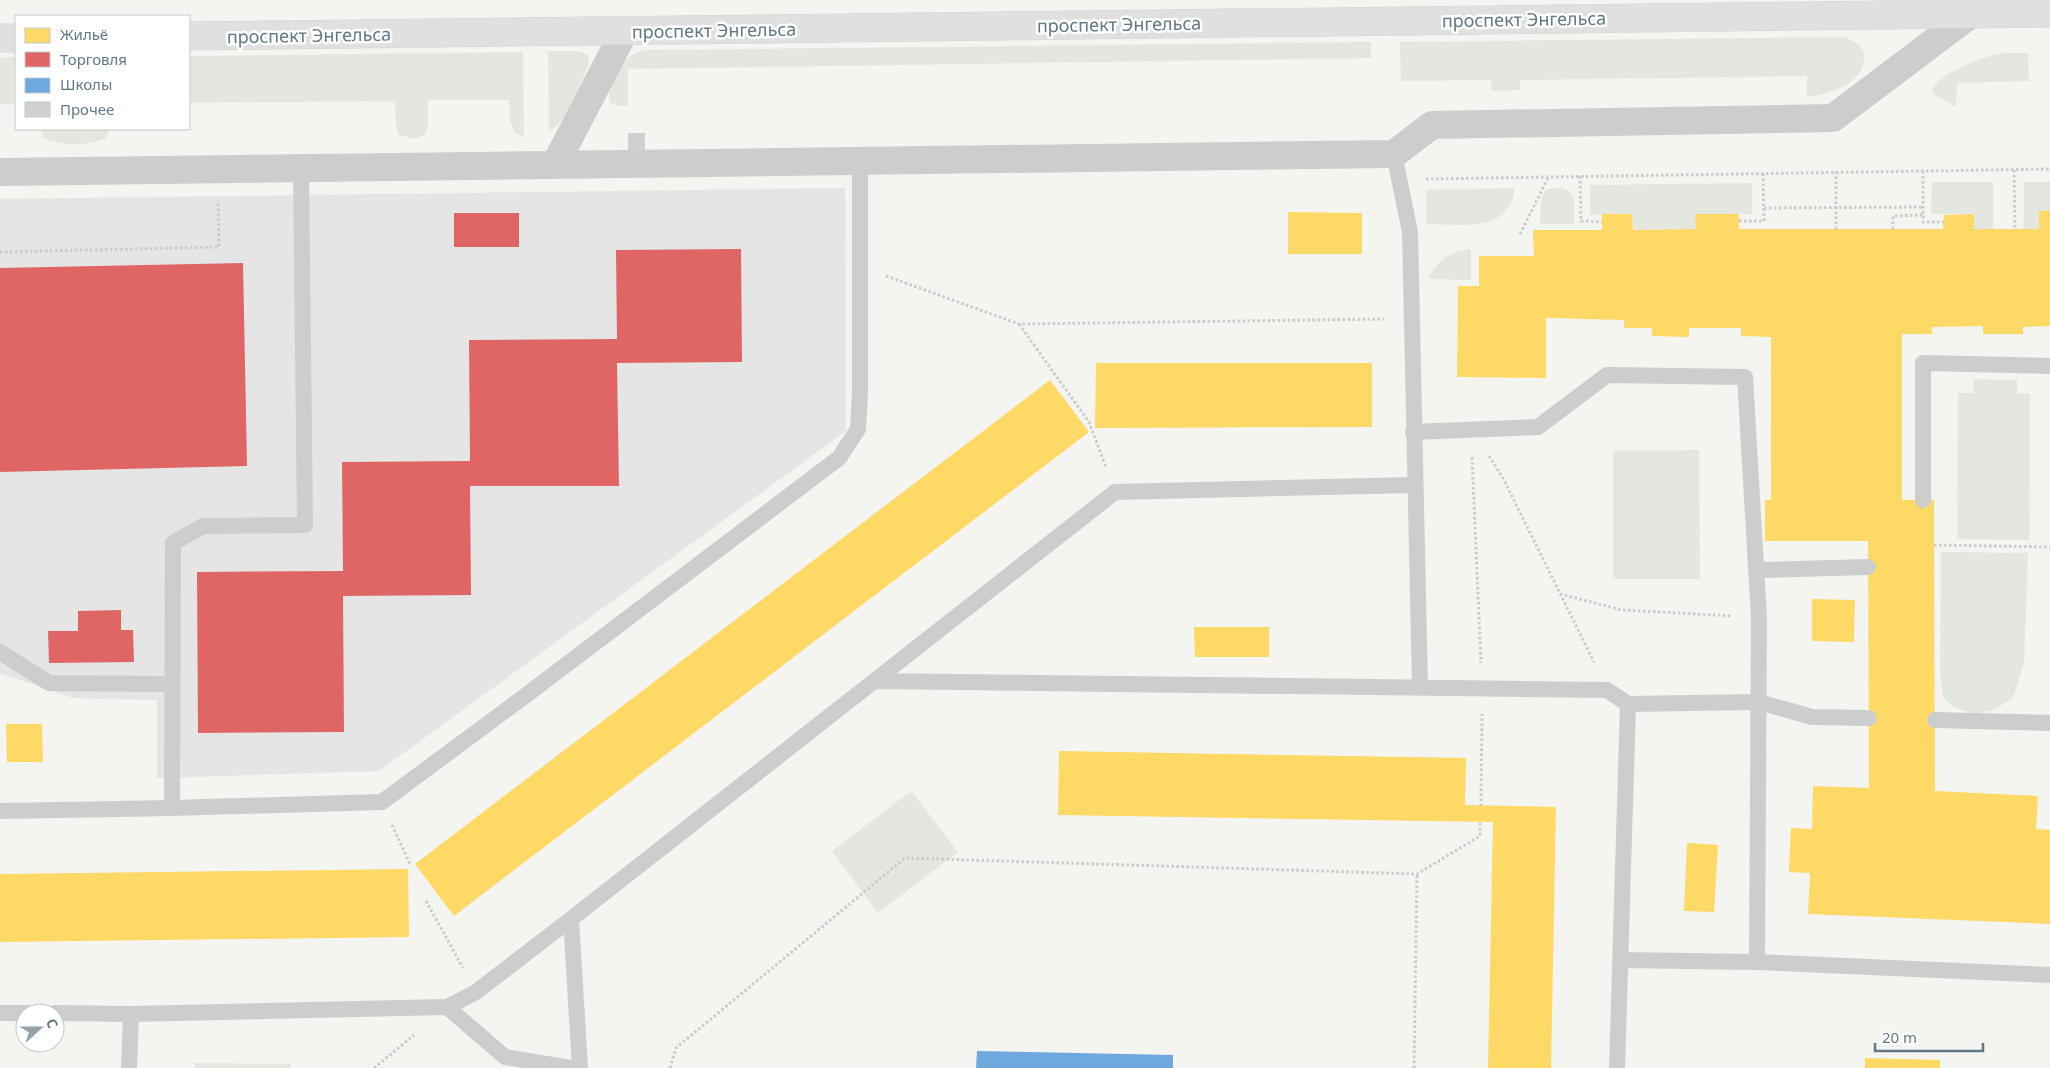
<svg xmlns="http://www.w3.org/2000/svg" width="2050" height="1068" viewBox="0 0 2050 1068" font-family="'Noto Sans',sans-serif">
	<rect width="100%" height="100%" fill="#f4f4f1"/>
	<!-- built -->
	<path fill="#e4e5e4" d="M845,188L846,431L379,771L157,778V700L73,698L0,673V199Z"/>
	<!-- green -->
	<path fill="#e4e7df" d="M1843,37C1854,41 1864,45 1864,57C1864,83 1829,95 1807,97V76L1520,80V90L1492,91L1491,80L1401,81L1400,42Z
		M1371,42V58L628,69V106H617L609,102C608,85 620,60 636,53C640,51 645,51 648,50Z
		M548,51H580L588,55L589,64C578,87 571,118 549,132Z
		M523,52L524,137L515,133L510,122L509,100H428V126L424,135L415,139L399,135L396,126L395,101L189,103V56Z
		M2001,53H2028L2029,81L1957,83L1956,107L1935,95L1932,90C1943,71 1980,58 2001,53Z
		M16,57V104H0V58Z
		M40,129H109L106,138C88,146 62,146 44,138Z
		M1932,182H1993V229H1974V214H1931Z
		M2024,182H2050V211H2039V229H2024Z
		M1752,183V214H1696V229L1633,230L1632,214L1590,215V185Z
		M1515,188C1509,234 1462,224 1427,224L1426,190Z
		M1552,188H1562L1570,191L1574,200V224H1540L1541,200L1544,191Z
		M1471,249V280L1428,279C1438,260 1450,251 1471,249Z
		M1974,379L2017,380V393L2030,394L2029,540L1957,539L1958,393H1973Z
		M1699,450L1700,579H1613V451Z
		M1941,552L2028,553L2024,663L2013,698L1994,710L1973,714L1953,707L1943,697L1940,672Z
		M911,791L958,852L878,913L832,851Z
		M195,1063L291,1064V1068H195Z"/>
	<!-- homes -->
	<path fill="#ffd966" d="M2039,211H2050V326L2023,327V334H1983V326L1932,327V334H1902V500H1934L1935,791L2038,796L2036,829L2050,830V924L1808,914L1810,873L1789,872L1791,828L1812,829L1813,786L1869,788L1868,541H1765V500H1771V337L1741,336V328H1689V337L1652,336V328H1624V320L1546,318V378L1457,377L1458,286H1479V256H1534L1533,230H1602V214H1632L1633,230L1696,229L1695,214H1739V229H1943L1944,215L1974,214V229H2039Z
		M1288,212L1362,213V254H1288Z
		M1096,363H1372V427L1095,428Z
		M1050,380L1089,432L454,916L415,864Z
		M1812,599L1855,600L1854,642L1812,641Z
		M1194,627H1269V657H1195Z
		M6,724H42L43,762H7Z
		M1059,751L1466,758L1465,805L1556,807L1551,1068H1488L1493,822L1058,815Z
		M1687,843L1718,845L1714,912L1684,911Z
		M408,869L409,937L0,942V874Z
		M1865,1058L1940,1060V1068H1865Z"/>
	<!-- shops -->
	<path fill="#e06666" d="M454,213H519V247H454Z
		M741,249L742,362L617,363L619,486H470L471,595L343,596L344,732L198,733L197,572L343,571L342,462L470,461L469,340L617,339L616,250Z
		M243,263L247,466L0,472V268Z
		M121,610V630H133L134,662L49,663L48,631H78V611Z"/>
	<!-- schools -->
	<path fill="#6fa8dc" d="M977,1051L1173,1055V1068H976Z"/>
	<!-- building -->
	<path fill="#cfd1d0" d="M628,133H645V150H628Z"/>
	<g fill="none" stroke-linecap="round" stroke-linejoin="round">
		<defs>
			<path id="primary" d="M189,36L2050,13
				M0,38H16"/>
		</defs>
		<!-- primary casing -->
		<use href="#primary" stroke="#d1d2d1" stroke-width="29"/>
		<!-- path -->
		<path stroke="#cacbcc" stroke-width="3" stroke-dasharray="2.5 2.5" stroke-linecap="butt" d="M2014,170L2015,229
			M1923,171V222H1944
			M1580,176L1581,221L1602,222
			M1426,179L2050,169
			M1764,208L1923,207
			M1739,221H1764L1763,173
			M1836,229V172
			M1893,229V216L1923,215
			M1520,234L1549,176
			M0,252L219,247L218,202
			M886,276L1019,324L1384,319
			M1019,324L1089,422L1106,467
			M1489,456L1503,478L1594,662
			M1472,457L1481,663
			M1934,545L2050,547
			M1560,594L1622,610L1732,616
			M1481,806L1482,714
			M392,825L411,866
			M426,901L463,968
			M374,1068L414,1035
			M670,1068L676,1048L905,858L1417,874L1480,836V821
			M1414,1068L1417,874"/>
		<!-- lane -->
		<path stroke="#cccdcd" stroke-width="16" d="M1394,154L1410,232L1420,687
			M301,167L305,525L203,526L173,543L172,808L382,802L525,696L839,458L858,429L860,393V161
			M1413,432L1538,427L1607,375L1745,377L1759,618L1757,962
			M1923,500V363L2050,366
			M1757,570L1868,567
			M0,652L49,683L171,684
			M876,681L1607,690L1628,704L1759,702L1812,717L1869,718
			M1935,720L2050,723
			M0,811L172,808
			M571,919L580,1068
			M1622,960L1757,962L2050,975
			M447,1007L505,1057L571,1068
			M0,1013H42
			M55,1013L131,1014L129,1068
			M131,1014L447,1007L476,992L571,919L1115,492L1414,485
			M1617,1068L1628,704"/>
		<!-- street -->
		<path stroke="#cccdcd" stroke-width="28" d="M555,165L624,32
			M0,172L1394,154L1432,125L1833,118L1971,14"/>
		<!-- primary -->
		<use href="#primary" stroke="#e0e0e0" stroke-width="28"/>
	</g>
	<g text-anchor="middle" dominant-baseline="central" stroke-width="5" stroke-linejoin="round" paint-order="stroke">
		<!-- street labels -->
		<g font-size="18" fill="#617885" stroke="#fff">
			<text transform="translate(1524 19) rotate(-1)">проспект Энгельса</text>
			<text transform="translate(1119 24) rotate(-1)">проспект Энгельса</text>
			<text transform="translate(714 30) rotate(-1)">проспект Энгельса</text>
			<text transform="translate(309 35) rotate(-1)">проспект Энгельса</text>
		</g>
	</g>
	<!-- legend -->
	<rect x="15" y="15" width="175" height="115" fill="#ffffff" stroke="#c0c9ce"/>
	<rect x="25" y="28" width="25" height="15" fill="#ffd966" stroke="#c0c9ce"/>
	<text x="60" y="40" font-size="15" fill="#617885">Жильё</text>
	<rect x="25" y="52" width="25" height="15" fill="#e06666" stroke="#c0c9ce"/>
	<text x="60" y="65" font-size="15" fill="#617885">Торговля</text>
	<rect x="25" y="78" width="25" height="15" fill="#6fa8dc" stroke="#c0c9ce"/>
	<text x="60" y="90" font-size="15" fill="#617885">Школы</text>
	<rect x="25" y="102" width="25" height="15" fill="#cfd1d0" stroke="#c0c9ce"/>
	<text x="60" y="115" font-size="15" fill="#617885">Прочее</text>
	<!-- north arrow -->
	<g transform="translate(40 1028) rotate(69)"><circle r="24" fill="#ffffff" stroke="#c0c9ce"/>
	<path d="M0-4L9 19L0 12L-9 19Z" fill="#94a3ab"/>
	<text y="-8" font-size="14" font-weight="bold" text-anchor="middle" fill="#617885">С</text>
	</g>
	<!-- scale -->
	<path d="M1875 1043v8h108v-8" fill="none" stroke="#617885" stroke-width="2.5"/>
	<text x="1882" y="1043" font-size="15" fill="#617885" stroke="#ffffff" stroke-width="4" paint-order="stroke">20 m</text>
</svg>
